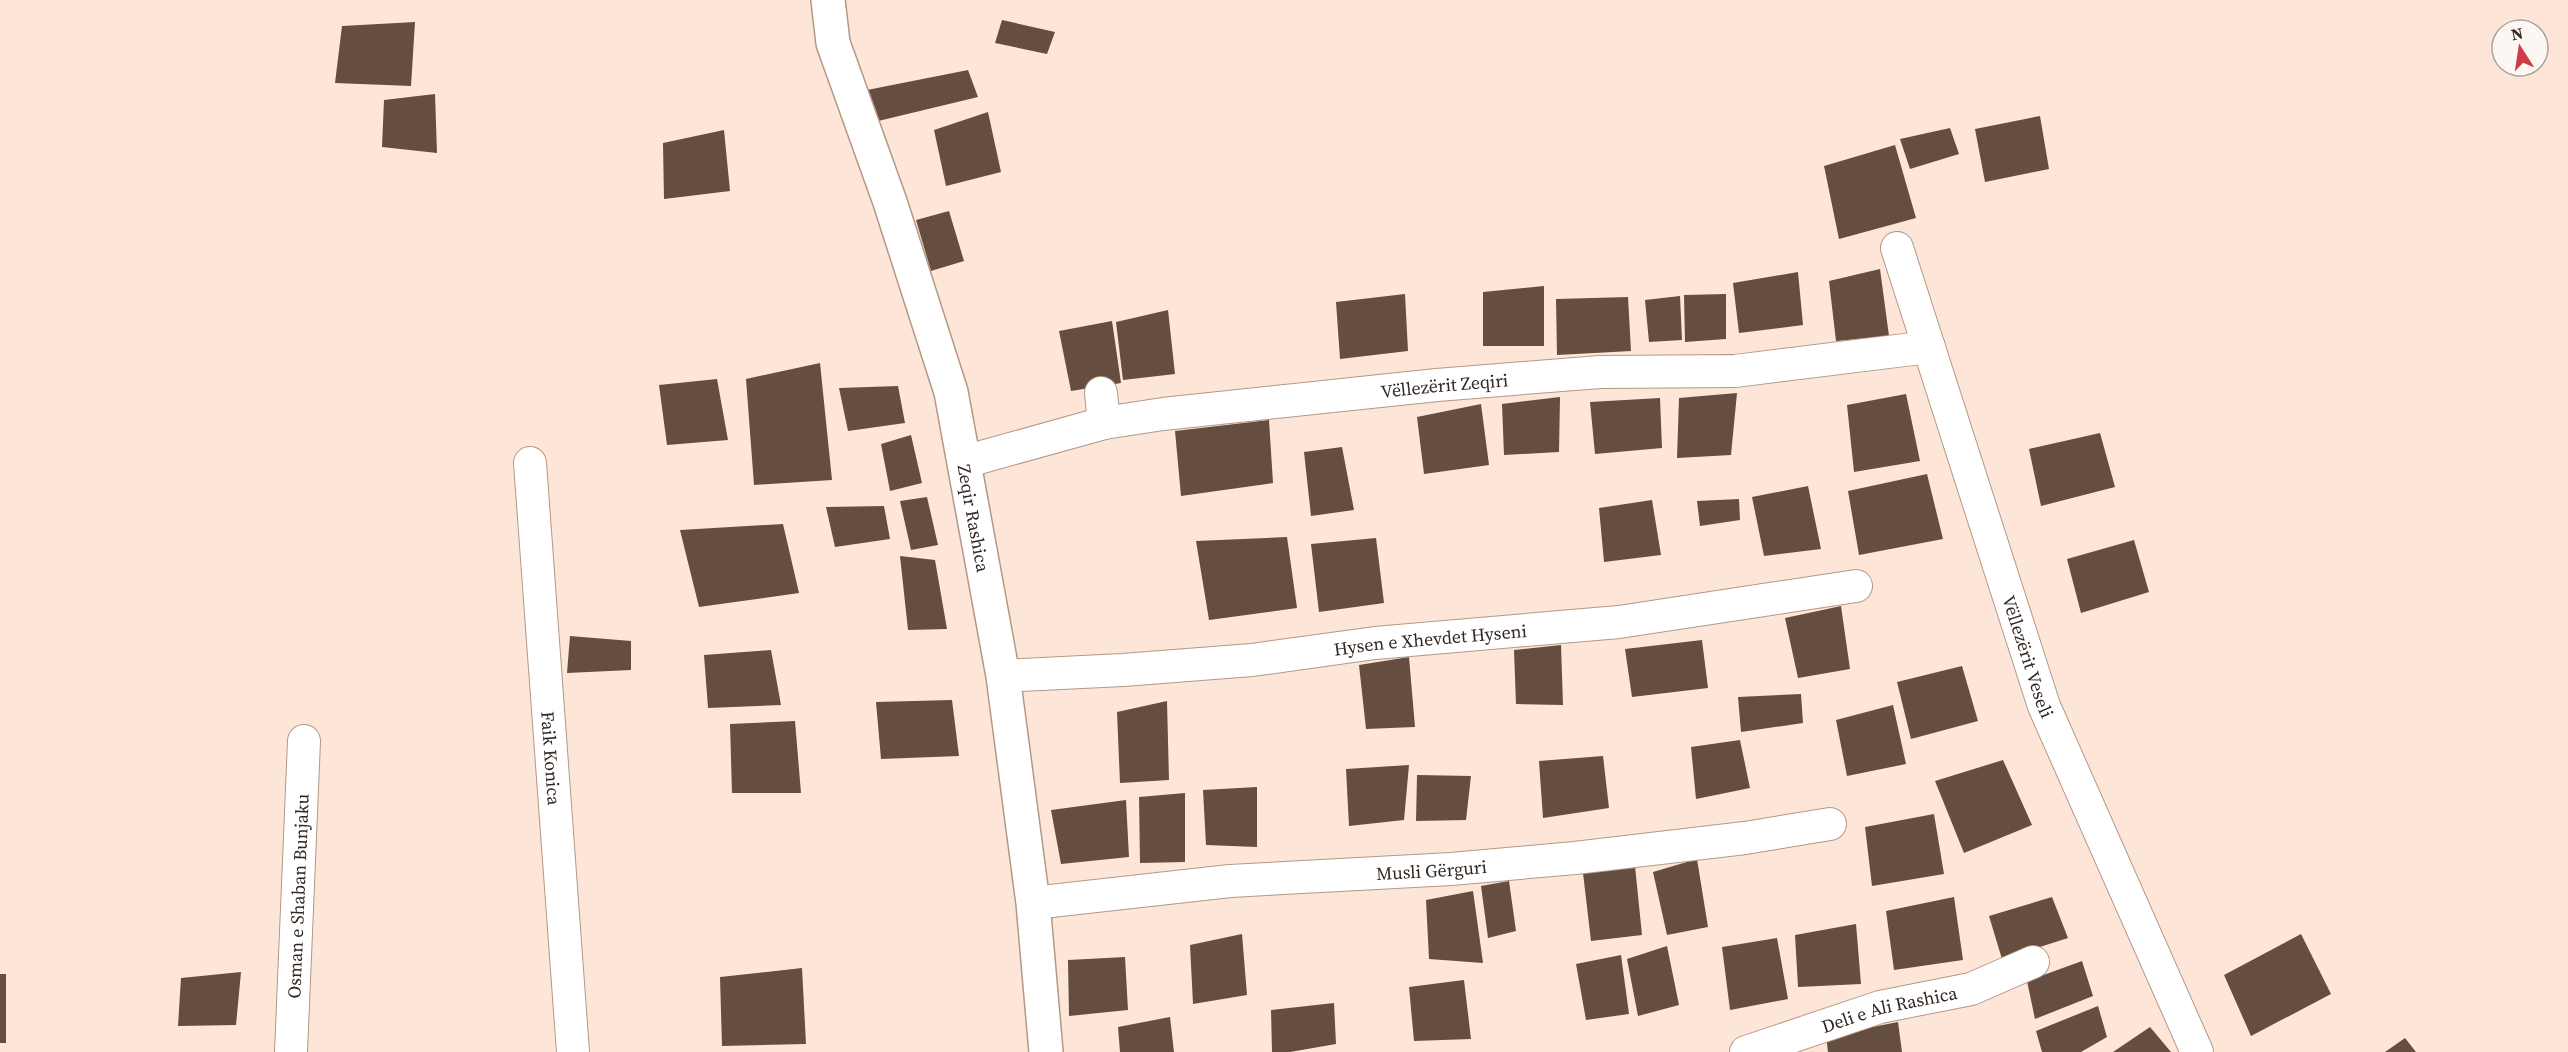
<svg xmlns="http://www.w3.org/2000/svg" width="2568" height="1052" viewBox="0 0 2568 1052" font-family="'Source Serif 4',serif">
	<rect width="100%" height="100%" fill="#fde6d8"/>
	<!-- building -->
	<path fill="#654d3f" d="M1002,20L1055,32L1047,54L995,43Z
		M415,22L411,86L335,83L342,26Z
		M968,70L978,97L870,123L857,92Z
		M435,94L437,153L382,147L384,100Z
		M988,112L1001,172L946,186L934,130Z
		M2040,116L2049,169L1985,182L1975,129Z
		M1950,128L1959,154L1910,169L1900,139Z
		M724,130L730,191L664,199L663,143Z
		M1895,145L1916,218L1839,239L1824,166Z
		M949,211L964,261L931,271L916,220Z
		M1880,269L1889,336L1836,341L1829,281Z
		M1798,272L1803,325L1739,333L1733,283Z
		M1544,286V346H1483V292Z
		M1405,294L1408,351L1340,359L1336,302Z
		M1726,294V339L1685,342L1684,295Z
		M1680,296L1682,340L1649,342L1645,300Z
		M1628,297L1631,351L1557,355L1556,299Z
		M1168,310L1175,374L1123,380L1116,322Z
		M1112,321L1121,383L1071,391L1059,331Z
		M820,363L832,480L754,485L746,379Z
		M717,379L728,440L667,445L659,385Z
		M898,386L905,423L848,431L839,388Z
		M1737,393L1731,455L1677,458L1679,398Z
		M1906,394L1920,461L1854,472L1847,405Z
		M1560,397L1559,452L1504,455L1502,404Z
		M1660,398L1662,448L1595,454L1590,402Z
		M1481,404L1489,465L1424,474L1417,417Z
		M1269,420L1273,483L1181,496L1175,431Z
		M2100,433L2115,487L2041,506L2029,449Z
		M911,435L922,483L890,491L881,444Z
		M1342,447L1354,510L1311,516L1304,452Z
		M1927,474L1943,539L1859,555L1848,491Z
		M1808,486L1821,549L1764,556L1752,497Z
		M927,497L938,545L911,550L900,501Z
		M1739,499L1740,520L1700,526L1697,501Z
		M1652,500L1661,555L1604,562L1599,508Z
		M884,506L890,539L835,547L826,507Z
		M783,524L799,593L699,607L680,530Z
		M1287,537L1297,608L1209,620L1196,541Z
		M1376,538L1384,603L1319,612L1311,544Z
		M2134,540L2149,592L2081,613L2067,559Z
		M900,556L935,560L947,629L908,630Z
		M1841,606L1850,669L1798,678L1785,618Z
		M570,636L631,641V670L567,673Z
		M1702,640L1708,688L1632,697L1625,649Z
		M1561,645L1563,705L1516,704L1514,650Z
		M771,650L781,705L708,708L704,655Z
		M1409,657L1415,727L1366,729L1359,665Z
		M1962,666L1978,721L1911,739L1897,682Z
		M1801,694L1803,723L1741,732L1738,697Z
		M952,700L959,756L881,759L876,702Z
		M1167,701L1169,780L1120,783L1117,712Z
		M1893,705L1906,764L1847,776L1836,720Z
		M795,721L801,793H732L730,724Z
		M1740,740L1750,788L1696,799L1691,747Z
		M1603,756L1609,808L1543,818L1539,761Z
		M2003,760L2032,825L1964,853L1935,781Z
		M1409,765L1404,820L1349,826L1346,769Z
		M1417,775L1471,776L1466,820L1416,821Z
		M1257,787V847L1206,845L1203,790Z
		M1185,793V862L1140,863L1139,797Z
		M1126,800L1129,857L1061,864L1051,810Z
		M1934,814L1944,874L1872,886L1865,827Z
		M1697,859L1708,927L1667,935L1653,872Z
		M1635,866L1642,935L1591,941L1583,873Z
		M1509,881L1516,931L1488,938L1481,886Z
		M1473,891L1483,963L1429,959L1426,900Z
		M1954,897L1963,960L1894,970L1886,911Z
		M2052,897L2068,938L2002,959L1989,916Z
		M1856,924L1861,984L1798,987L1795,935Z
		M1242,934L1247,995L1193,1004L1190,945Z
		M2301,934L2331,994L2251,1036L2224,975Z
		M1777,938L1788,999L1730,1010L1722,947Z
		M1667,946L1679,1005L1638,1016L1627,959Z
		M1621,955L1629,1014L1586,1020L1576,964Z
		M1125,957L1128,1010L1069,1016L1068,960Z
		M2082,961L2093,996L2035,1019L2027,981Z
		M802,968L806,1044L722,1046L720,977Z
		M241,972L236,1025L178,1026L181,978Z
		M0,974H6V1043H0Z
		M1464,980L1471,1039L1414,1041L1409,987Z
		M1334,1003L1336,1044L1290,1052H1272L1271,1010Z
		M2098,1006L2107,1037L2081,1052H2042L2036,1031Z
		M1170,1017L1174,1052H1120L1118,1027Z
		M1898,1022L1902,1052H1828L1826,1036Z
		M2150,1027L2171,1052H2113Z
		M2405,1038L2416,1052H2385Z"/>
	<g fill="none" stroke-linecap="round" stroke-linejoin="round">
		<defs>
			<g id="minor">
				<path id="s1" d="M1897,248L2044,706L2197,1052"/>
				<path d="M1101,393L1104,423"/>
				<path id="s2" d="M964,462L1104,423L1163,414L1437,385L1600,372L1735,371L1929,347"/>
				<path id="s3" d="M530,463L573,1052"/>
				<path id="s4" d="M1003,676L1123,670L1252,660L1375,643L1619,622L1856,586"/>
				<path id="s5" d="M1033,903L1230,881L1451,869L1575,858L1745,838L1830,824"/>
				<path id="s6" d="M291,1052L304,741"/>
				<path id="s7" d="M1746,1052L1880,1007L1971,989L2033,962"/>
			</g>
			<g id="tertiary">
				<path id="s8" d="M828,0L833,43L890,202L951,392L1003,676L1033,903L1046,1052"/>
			</g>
		</defs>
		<!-- minor casing -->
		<use href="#minor" stroke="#b39888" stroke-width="34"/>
		<!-- tertiary casing -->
		<use href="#tertiary" stroke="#b39888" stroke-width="36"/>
		<!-- minor -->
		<use href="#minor" stroke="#fff" stroke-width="32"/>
		<!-- tertiary -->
		<use href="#tertiary" stroke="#fff" stroke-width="33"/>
	</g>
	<g text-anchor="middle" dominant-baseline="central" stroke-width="6" stroke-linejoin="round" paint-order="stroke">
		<!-- street labels -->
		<g font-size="18" fill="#322721" stroke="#fdf7f3">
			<text stroke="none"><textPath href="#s2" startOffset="488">Vëllezërit Zeqiri</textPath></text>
			<text stroke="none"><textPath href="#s8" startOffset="540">Zeqir Rashica</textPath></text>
			<text stroke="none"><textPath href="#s4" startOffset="429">Hysen e Xhevdet Hyseni</textPath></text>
			<text stroke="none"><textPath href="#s1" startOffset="429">Vëllezërit Veseli</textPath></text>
			<text stroke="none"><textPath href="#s3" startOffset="296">Faik Konica</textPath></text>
			<text stroke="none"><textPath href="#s5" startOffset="400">Musli Gërguri</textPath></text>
			<text stroke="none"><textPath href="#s6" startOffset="156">Osman e Shaban Bunjaku</textPath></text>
			<text stroke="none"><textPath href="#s7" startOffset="150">Deli e Ali Rashica</textPath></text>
		</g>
	</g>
	<!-- north arrow -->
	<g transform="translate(2520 48) rotate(348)"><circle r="28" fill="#fdf7f3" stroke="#aca49f" stroke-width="1.5"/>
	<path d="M0-4.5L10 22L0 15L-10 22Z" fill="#cc3d45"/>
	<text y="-9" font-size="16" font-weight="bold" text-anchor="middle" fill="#322721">N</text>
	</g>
</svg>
